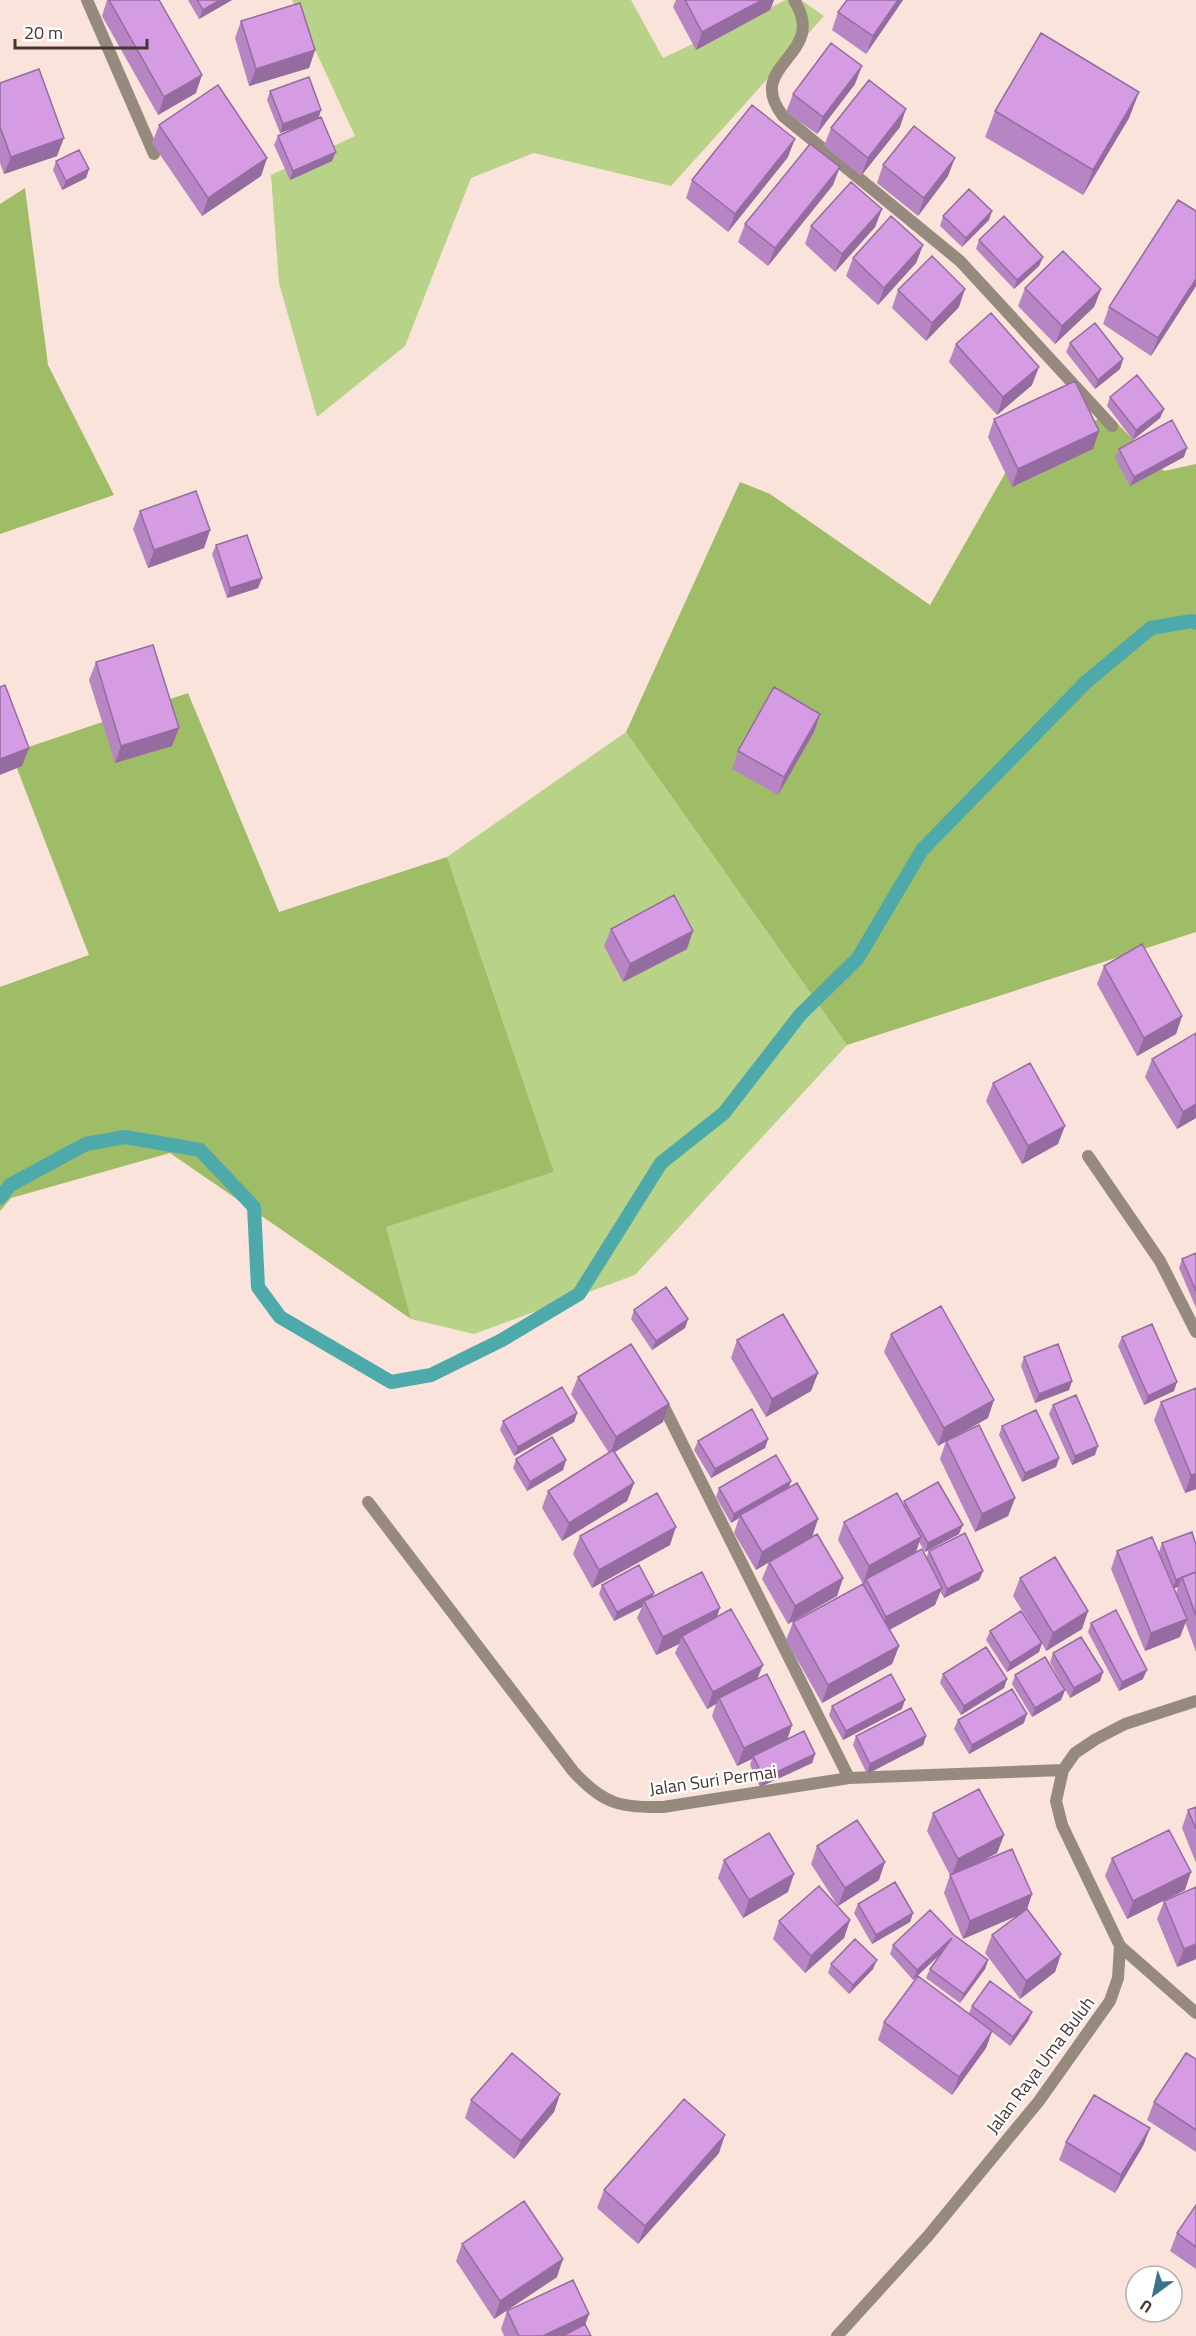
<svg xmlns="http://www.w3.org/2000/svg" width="1196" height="2336" viewBox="0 0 1196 2336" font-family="'Titillium Web',sans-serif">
	<rect width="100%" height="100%" fill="#fae3da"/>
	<!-- green -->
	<path fill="#b8d287" d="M292,0H631L663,58L786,0H801L824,16L671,186L534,153L471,178L405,346L317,417L279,283L271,175L355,136Z
		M626,732L847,1045L635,1275L474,1334L411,1319L385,1227L554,1172L447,857Z"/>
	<!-- forest -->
	<path fill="#9fbc67" d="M25,188L48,365L114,495L0,534V204Z
		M1108,414L1164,471L1196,464V932L847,1045L626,732L740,482L770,494L930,605L1011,463Z
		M188,693L279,912L447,857L554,1172L386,1227L411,1319L170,1153L11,1198L0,1211V987L89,955L11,753Z"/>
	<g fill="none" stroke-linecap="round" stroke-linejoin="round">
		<!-- stream -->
		<path stroke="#4da9aa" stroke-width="14" d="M0,1198L10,1185L86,1144L125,1137L200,1150L254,1207L258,1287L280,1317L391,1382L431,1375L502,1340L579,1294L661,1163L724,1113L800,1015L858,958L922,850L1085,683L1151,628L1192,621L1196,623"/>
		<!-- street -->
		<path stroke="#968a7f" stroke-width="12" d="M87,0L154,154
			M794,0C830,57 742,63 783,116L960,261L1112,426
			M1088,1156L1160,1261L1196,1332
			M662,1403L849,1778
			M368,1502L573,1771C603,1804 620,1808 663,1807L849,1778L1063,1770
			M1120,1946L1196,2013
			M837,2336L928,2236L1039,2101L1110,2001L1118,1978L1120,1946L1062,1825L1056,1801L1063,1770L1075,1753L1096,1739L1125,1724L1196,1701"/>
	</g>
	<!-- wall -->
	<path fill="#b785c3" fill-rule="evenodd" d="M107,0H159L196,93L158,115L102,16Z
		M188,0H232L199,19Z
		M676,0H774L770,10L696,50L673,7Z
		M903,0L866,54L832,30L838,12Z
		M241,21L315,50L309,68L249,86L235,38Z
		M0,83L57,156L4,174L0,163Z
		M855,84L817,134L786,112L793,94Z
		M270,91L318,118L332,161L290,180L274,145L278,136L307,124L280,133L267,100Z
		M1139,92L1129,118L1083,195L985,137L995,111Z
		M159,125L267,158L261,176L202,216L152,143Z
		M900,127L861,176L824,146L831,128Z
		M788,157L728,232L686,198L692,180Z
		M56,161L89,169L86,178L62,190L53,170Z
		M883,165L948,176L918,216L877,183Z
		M833,185L768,266L738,242L745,224Z
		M882,209L875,227L835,272L805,244L811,226Z
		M943,216L989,220L962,247L940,226Z
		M979,240L1043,257L1039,266L1014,289L976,249Z
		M923,245L916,263L878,305L846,276L853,258Z
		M1196,286L1151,356L1103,324L1109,307Z
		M1025,288L1101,289L1094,307L1055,344L1018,306Z
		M898,290L959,307L926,341L892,308Z
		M1070,343L1123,359L1120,369L1095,389L1066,352Z
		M956,344L1032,385L997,415L949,362Z
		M1110,397L1164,409L1160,418L1133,440L1107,406Z
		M994,419L1099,431L1093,449L1012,487L988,437Z
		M1119,449L1184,457L1130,486L1115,458Z
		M140,511L210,530L204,548L148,568L133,529Z
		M216,545L262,578L258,588L227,598L212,554Z
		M96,662L172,746L115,763L89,680Z
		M820,714L814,732L778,795L732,769L738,751Z
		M611,929L687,949L623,982L604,946Z
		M1104,966L1182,1016L1176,1034L1137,1056L1097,984Z
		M1152,1059L1196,1118L1177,1129L1145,1077Z
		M993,1083L1058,1144L1022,1164L986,1101Z
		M1196,1253V1308L1179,1268L1182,1259Z
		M634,1310L688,1319L685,1328L652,1350L631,1319Z
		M891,1334L988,1418L951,1439L1015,1498L1008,1516L975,1532L940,1459L946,1441L938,1446L884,1352Z
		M1122,1337L1174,1391L1144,1405L1118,1346Z
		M737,1340L818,1373L811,1391L766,1417L731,1358Z
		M1024,1357L1072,1381L1069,1390L1035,1403L1021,1366Z
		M578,1377L663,1422L615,1452L634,1483L627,1501L562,1541L542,1508L548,1491L609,1453L571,1394Z
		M1196,1388V1489L1185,1493L1154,1420L1161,1402Z
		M1053,1405L1095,1455L1072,1465L1049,1414Z
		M577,1413L574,1422L514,1456L500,1430L503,1421Z
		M1002,1426L1059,1458L1056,1467L1022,1482L999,1435Z
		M768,1439L765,1448L711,1478L694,1450L698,1441Z
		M516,1459L566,1460L563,1470L527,1491L513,1468Z
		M789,1487L818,1519L812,1537L843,1578L837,1596L788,1624L762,1579L769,1562L756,1570L734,1533L739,1518L731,1523L716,1497L719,1488Z
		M904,1501L959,1534L925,1552L919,1542L915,1553L926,1558L929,1551L983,1571L979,1580L944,1598L940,1591L935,1605L889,1630L899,1646L892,1664L822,1703L786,1640L793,1622L863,1584L838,1540L844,1522L903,1505Z
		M580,1536L670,1545L592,1588L573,1554Z
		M1162,1543L1196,1545V1652L1185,1622L1180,1637L1145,1651L1111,1569L1117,1551L1159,1552ZM1178,1587L1176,1593L1174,1588Z
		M1020,1578L1088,1611L1082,1629L1046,1651L1042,1643L1039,1652L1007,1672L986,1640L990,1631H1035L1013,1596Z
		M602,1585L653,1596L717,1616L758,1679L792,1725L787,1740L815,1754L812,1763L760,1787L750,1765L752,1759L737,1766L712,1716L716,1704L707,1709L675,1653L679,1644L656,1655L637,1618L642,1607L614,1621L599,1594Z
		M1091,1623L1143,1679L1119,1691L1088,1632Z
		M1053,1653L1103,1672L1100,1681L1070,1698L1050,1662Z
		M943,1674L1007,1679L1004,1688L961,1715L940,1683Z
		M1015,1675L1065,1690L1061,1700L1032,1717L1012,1684Z
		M832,1706L902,1709L843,1740L829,1715Z
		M958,1720L1024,1723L969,1754L954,1729Z
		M856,1736H926L923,1745L867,1774L853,1745Z
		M1196,1807V1863L1182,1828L1188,1810Z
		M933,1813L1004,1835L997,1853L977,1864L1032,1894L1027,1909L1061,1954L1055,1972L1020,1999L985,1953L992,1935L1018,1915L963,1939L944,1893L950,1875L927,1831Z
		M817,1846L879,1880L838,1906L811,1864Z
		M1112,1858L1185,1890L1127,1919L1105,1876Z
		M724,1860L788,1892L743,1918L718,1878Z
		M1164,1901L1196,1959L1177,1967L1157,1919Z
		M858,1904L913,1913L910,1922L872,1944L854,1913Z
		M850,1920L844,1938L805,1973L773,1939L779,1921Z
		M954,1935L988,1960L985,1969L960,2003L926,1978L930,1969L939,1955L913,1980L890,1954L893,1945Z
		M831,1964L873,1969L849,1994L828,1973Z
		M972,2006L1032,2012L1028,2021L1010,2046L992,2032L986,2048L952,2095L878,2040L884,2022L969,2013Z
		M1196,2059V2152L1147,2120L1154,2102Z
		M560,2094L554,2112L514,2159L465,2118L471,2100Z
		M1150,2128L1143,2146L1115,2193L1059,2160L1066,2142Z
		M719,2153L638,2244L597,2208L604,2190Z
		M1196,2205V2269L1170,2251L1177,2233Z
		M462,2244L557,2277L494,2319L456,2261Z
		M507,2311L589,2314L585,2325L591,2336H504L501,2329Z"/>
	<!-- shaded-wall -->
	<path fill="#956c9f" d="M220,0H232L199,19L203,10Z
		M762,0H774L770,10L696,50L702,32Z
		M898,0H903L866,54L873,36Z
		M315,50L309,68L249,86L256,69Z
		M862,66L855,84L817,134L823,117Z
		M202,75L196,93L158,115L164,97Z
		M1139,92L1129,118L1083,195L1093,170Z
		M906,109L900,127L861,176L868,158Z
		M321,110L318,120L280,133L283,124Z
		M64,138L57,156L4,174L11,157Z
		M795,139L788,157L728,232L735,214Z
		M336,152L332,161L290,180L293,171Z
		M267,158L261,176L202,216L208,198Z
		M955,158L948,176L918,216L924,198Z
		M840,167L833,185L768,266L775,248Z
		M89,169L86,178L62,190L66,181Z
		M882,209L875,227L835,272L842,254Z
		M992,211L989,220L962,247L966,238Z
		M923,245L916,263L878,305L884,288Z
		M1043,257L1039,266L1014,289L1017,280Z
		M1196,279V286L1151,356L1158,338Z
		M965,289L959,307L926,341L932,323Z
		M1101,289L1094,307L1055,344L1062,326Z
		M1123,359L1120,369L1095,389L1098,380Z
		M1039,367L1032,385L997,415L1003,397Z
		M1164,409L1160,418L1133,440L1136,430Z
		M1099,431L1093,449L1012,487L1018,469Z
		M1187,448L1184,457L1130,486L1134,477Z
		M210,530L204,548L148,568L154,550Z
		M262,578L258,588L227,598L230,588Z
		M820,714L814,732L778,795L784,777Z
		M179,728L172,746L115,763L121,746Z
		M29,748L22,766L0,775V759Z
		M693,931L687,949L623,982L630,964Z
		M1182,1016L1176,1034L1137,1056L1144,1038Z
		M1196,1104V1118L1177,1129L1183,1112Z
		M1065,1126L1058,1144L1022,1164L1028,1146Z
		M688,1319L685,1328L652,1350L656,1341Z
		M818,1373L811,1391L766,1417L772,1399Z
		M1072,1381L1069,1390L1035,1403L1039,1394Z
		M1177,1382L1174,1391L1144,1405L1148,1396Z
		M994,1400L988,1418L938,1446L944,1428Z
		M669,1404L663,1422L610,1455L616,1437Z
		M577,1413L574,1422L514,1456L518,1447Z
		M768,1439L765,1448L711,1478L715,1469Z
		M1098,1446L1095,1455L1072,1465L1075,1456Z
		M1059,1458L1056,1467L1022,1482L1025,1473Z
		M566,1460L563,1470L527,1491L530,1482Z
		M1196,1474V1489L1185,1493L1191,1475Z
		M791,1481L788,1491L740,1515L739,1518L731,1523L734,1514Z
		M634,1483L627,1501L562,1541L569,1523Z
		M1015,1498L1008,1516L975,1532L982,1514Z
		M818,1519L812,1537L756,1570L762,1552Z
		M963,1525L959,1534L925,1552L928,1543Z
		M676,1527L670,1545L592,1588L599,1570Z
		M921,1537L915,1555L866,1579L865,1583L863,1584L869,1566Z
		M983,1571L979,1580L944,1598L947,1589Z
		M1182,1577L1178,1587L1172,1589L1176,1580Z
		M843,1578L837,1596L788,1624L795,1606Z
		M942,1588L935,1605L880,1635L886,1617Z
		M654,1593L651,1602L644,1601L642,1607L614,1621L617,1612Z
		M720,1608L714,1626L682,1636L679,1644L656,1655L663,1637Z
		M1088,1611L1082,1629L1046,1651L1053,1633Z
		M1187,1619L1180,1637L1145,1651L1151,1633Z
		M1042,1643L1039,1652L1007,1672L1010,1663Z
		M899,1646L892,1664L822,1703L828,1685Z
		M763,1665L756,1682L719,1698L716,1704L707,1709L713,1692Z
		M1147,1670L1143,1679L1119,1691L1122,1682Z
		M1103,1672L1100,1681L1070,1698L1074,1688Z
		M1007,1679L1004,1688L961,1715L964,1706Z
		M1065,1690L1061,1700L1032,1717L1035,1708Z
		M905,1700L902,1709L843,1740L846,1731Z
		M1027,1714L1024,1723L969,1754L972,1745Z
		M792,1725L786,1743L753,1756L752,1759L737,1766L744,1748Z
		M926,1736L923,1745L867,1774L870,1764Z
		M815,1754L812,1763L760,1787L764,1778Z
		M1004,1835L997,1853L951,1877L958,1859Z
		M885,1862L879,1880L838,1906L845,1888Z
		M1191,1872L1185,1890L1127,1919L1133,1901Z
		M794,1874L788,1892L743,1918L749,1900Z
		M1032,1894L1026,1912L963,1939L970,1921Z
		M913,1913L910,1922L872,1944L876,1935Z
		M850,1920L844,1938L805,1973L811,1956Z
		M952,1938L948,1947L913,1980L917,1970Z
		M1196,1944V1959L1177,1967L1184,1949Z
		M1061,1954L1055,1972L1020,1999L1026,1981Z
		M877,1960L873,1969L849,1994L853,1985Z
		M988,1960L985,1969L960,2003L964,1994Z
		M1032,2012L1028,2021L1010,2046L1013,2037Z
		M992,2031L986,2048L952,2095L959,2077Z
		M560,2094L554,2112L514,2159L521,2141Z
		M1150,2128L1143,2146L1115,2193L1121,2175Z
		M725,2135L719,2153L638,2244L645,2226Z
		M563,2259L557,2277L494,2319L500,2301Z
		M589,2314L582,2332L573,2336H543Z"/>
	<!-- building -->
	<path fill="#d59be3" stroke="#956c9f" stroke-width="1.5" d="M109,0H159L202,75L164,97Z
		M197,0H220L203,10Z
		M685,0H762L702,32Z
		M847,0H898L873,36L838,12Z
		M300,3L315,50L256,69L241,21Z
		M1041,33L1139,92L1093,170L995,111Z
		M831,43L862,66L823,117L793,94Z
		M39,69L64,138L11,157L0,127V83Z
		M309,77L321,110L283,124L270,91Z
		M869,80L906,109L868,158L831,128Z
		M218,85L267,158L208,198L159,125Z
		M752,105L795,139L735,214L692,180Z
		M321,117L336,152L293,171L278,136Z
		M914,126L955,158L924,198L883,165Z
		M810,144L840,167L775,248L745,224Z
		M79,150L89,169L66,181L56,161Z
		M851,182L882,209L842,254L811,226Z
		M969,189L992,211L966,238L943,216Z
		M1178,200L1196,211V279L1158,338L1109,307Z
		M891,216L923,245L884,288L853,258Z
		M1004,216L1043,257L1017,280L979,240Z
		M1063,251L1101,289L1062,326L1025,288Z
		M932,256L965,289L932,323L898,290Z
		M991,313L1039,367L1003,397L956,344Z
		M1095,323L1123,359L1098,380L1070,343Z
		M1137,375L1164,409L1136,430L1110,397Z
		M1075,381L1099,431L1018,469L994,419Z
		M1172,420L1187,448L1134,477L1119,449Z
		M196,491L210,530L154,550L140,511Z
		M247,535L262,578L230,588L216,545Z
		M153,645L179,728L121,746L96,662Z
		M5,685L29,748L0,759V687Z
		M774,687L820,714L784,777L738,751Z
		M674,895L693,931L630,964L611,929Z
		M1142,944L1182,1016L1144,1038L1104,966Z
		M1196,1033V1104L1183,1112L1152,1059Z
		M1030,1063L1065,1126L1028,1146L993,1083Z
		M1196,1253V1291L1182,1259Z
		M666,1287L688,1319L656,1341L634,1310Z
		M941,1306L994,1400L944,1428L891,1334Z
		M783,1314L818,1373L772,1399L737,1340Z
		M1152,1324L1177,1382L1148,1396L1122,1337Z
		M631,1344L669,1404L616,1437L578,1377Z
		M1058,1344L1072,1381L1039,1394L1024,1357Z
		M562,1387L577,1413L518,1447L503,1421Z
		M1196,1388V1474L1191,1475L1161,1402Z
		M1076,1395L1098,1446L1075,1456L1053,1405Z
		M752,1409L768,1439L715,1469L698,1441Z
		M1036,1410L1059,1458L1025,1473L1002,1426Z
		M979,1425L1015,1498L982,1514L946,1441Z
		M552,1437L566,1460L530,1482L516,1459Z
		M613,1450L634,1483L569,1523L548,1491Z
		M776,1455L791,1481L734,1514L719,1488Z
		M938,1482L963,1525L928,1543L904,1501Z
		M797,1483L818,1519L762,1552L740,1515Z
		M657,1493L676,1527L599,1570L580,1536Z
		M897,1493L921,1537L869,1566L844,1522Z
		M1192,1532L1196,1545V1572L1176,1580L1162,1543Z
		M965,1533L983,1571L947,1589L929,1551Z
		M817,1534L843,1578L795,1606L769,1562Z
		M1152,1537L1187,1619L1151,1633L1117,1551Z
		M922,1549L942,1588L886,1617L866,1579Z
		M1055,1557L1088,1611L1053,1633L1020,1578Z
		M639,1565L654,1593L617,1612L602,1585Z
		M702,1572L720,1608L663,1637L644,1601Z
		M1196,1572V1616L1182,1577Z
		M863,1584L899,1646L828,1685L793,1622Z
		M731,1609L763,1665L713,1692L682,1636Z
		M1116,1610L1147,1670L1122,1682L1091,1623Z
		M1021,1611L1042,1643L1010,1663L990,1631Z
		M1081,1637L1103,1672L1074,1688L1053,1653Z
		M986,1647L1007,1679L964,1706L943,1674Z
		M1045,1657L1065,1690L1035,1708L1015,1675Z
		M767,1674L792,1725L744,1748L719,1698Z
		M891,1674L905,1700L846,1731L832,1706Z
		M1012,1689L1027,1714L972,1745L958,1720Z
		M911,1708L926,1736L870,1764L856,1736Z
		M804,1731L815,1754L764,1778L753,1756Z
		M979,1789L1004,1835L958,1859L933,1813Z
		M1196,1807V1829L1188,1810Z
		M857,1820L885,1862L845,1888L817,1846Z
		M1169,1830L1191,1872L1133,1901L1112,1858Z
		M769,1833L794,1874L749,1900L724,1860Z
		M1012,1849L1032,1894L970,1921L950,1875Z
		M895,1882L913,1913L876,1935L858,1904Z
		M819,1886L850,1920L811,1956L779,1921Z
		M1196,1887V1944L1184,1949L1164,1901Z
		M1027,1909L1061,1954L1026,1981L992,1935Z
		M930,1910L954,1935L988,1960L964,1994L930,1969L952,1938L917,1970L893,1945Z
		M855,1939L877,1960L853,1985L831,1964Z
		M918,1976L992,2031L959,2077L884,2022Z
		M990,1981L1032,2012L1013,2037L972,2006Z
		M512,2053L560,2094L521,2141L471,2100Z
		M1186,2053L1196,2059V2130L1154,2102Z
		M1094,2095L1150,2128L1121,2175L1066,2142Z
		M684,2099L725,2135L645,2226L604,2190Z
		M524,2201L563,2259L500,2301L462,2244Z
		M1196,2205V2247L1177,2233Z
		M573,2280L589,2314L543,2336H519L507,2311Z
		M585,2324L591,2336H563Z"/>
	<g text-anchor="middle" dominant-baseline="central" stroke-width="4.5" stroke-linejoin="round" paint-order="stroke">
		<!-- street labels -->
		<g font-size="18" fill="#453630" stroke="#fff">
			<text transform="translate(713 1780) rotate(-8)">Jalan Suri Permai</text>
			<text transform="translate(1040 2065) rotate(-53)">Jalan Raya Uma Buluh</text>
		</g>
	</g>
	<!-- north arrow -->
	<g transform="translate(1154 2294) rotate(213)"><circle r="28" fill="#ffffff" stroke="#b5afac" stroke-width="1.5"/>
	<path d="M0-4.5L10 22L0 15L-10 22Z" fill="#3a738c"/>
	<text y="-9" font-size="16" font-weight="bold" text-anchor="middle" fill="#453630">U</text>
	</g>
	<!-- scale -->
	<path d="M15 39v9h132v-9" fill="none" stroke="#453630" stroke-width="3"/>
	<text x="24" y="39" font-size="18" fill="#453630" stroke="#ffffff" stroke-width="4.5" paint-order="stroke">20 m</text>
</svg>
